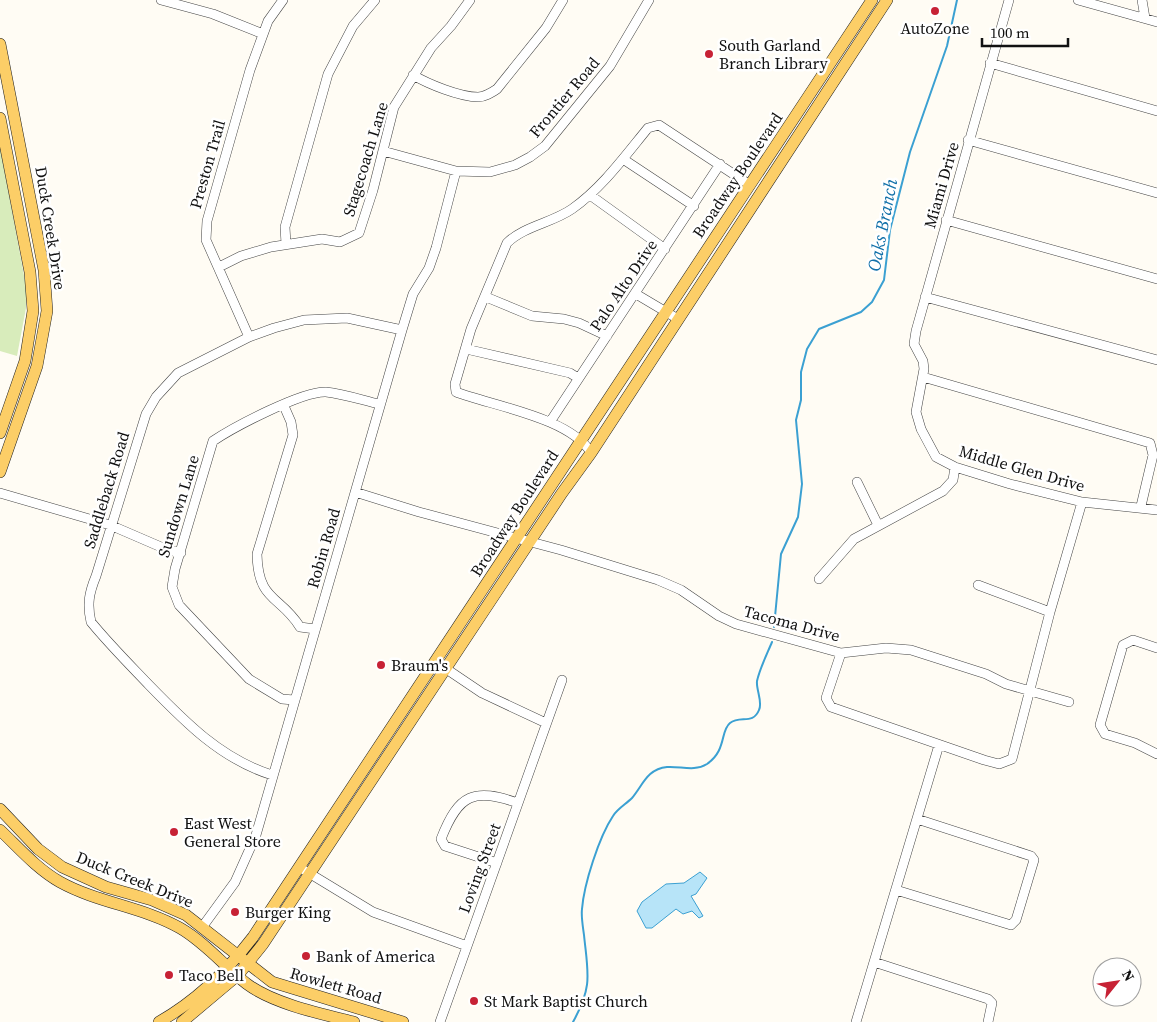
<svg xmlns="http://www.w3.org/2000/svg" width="1157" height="1022" viewBox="0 0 1157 1022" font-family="'Source Serif 4',serif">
	<rect width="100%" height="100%" fill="#fffcf4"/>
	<!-- green -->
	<path fill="#d8ecbb" d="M0,146L26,286V308L17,356L0,351Z"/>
	<!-- water -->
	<path fill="#b7e4f8" stroke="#3ba0d2" d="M700,872L707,878L696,894L691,896L703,916L699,918L692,911L683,914L676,909L652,928H646L637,911L642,902L666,884L684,883Z"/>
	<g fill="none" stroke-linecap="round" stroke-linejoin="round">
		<!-- stream -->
		<path stroke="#3ba0d2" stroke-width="2" d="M774,627L781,554L798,517L802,484L796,420L801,400V372L807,349L819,329L861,312L872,302L884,280L890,230L910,152L947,46L957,0
			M573,1022C593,986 588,974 584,935C583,927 581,917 582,909C584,884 599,837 613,816C617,809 626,804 632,798C643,785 647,769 667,767C681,766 694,772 707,764C727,750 720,731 730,723C740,715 753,725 759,710C763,702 756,690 757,681C760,668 767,654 772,642"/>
		<defs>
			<path id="minor" d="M161,0L213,14L263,34
				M1009,0L916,331L914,344L923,361L924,369L916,412L921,429L936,457L955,467L1010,484L1082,502L1157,510
				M1078,0L1157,22
				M1142,0L1145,18
				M990,63L1157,111
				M413,75C428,84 460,97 478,97C485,97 491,93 497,89L546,28L563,0
				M968,140L1157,193
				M383,151L456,171L490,172L515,165L530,157L545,146L610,66L649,0
				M623,159L694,206
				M590,195L665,249
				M946,220L1157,279
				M286,244L285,227L328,74L353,26L375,0
				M219,267L241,256L271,247L322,239L340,242L359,233L373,190L394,107L431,48L451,26L470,0
				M636,294L678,319
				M486,297L532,316L564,319L579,323L607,336
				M925,297L1157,360
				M249,337L206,240L207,221L250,70L268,21L283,0
				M466,349L570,373L578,378
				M923,377L1150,443L1153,455L1141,506
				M284,406L291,422L293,435L257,554C258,602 280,595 300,627L315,629
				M550,422L720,164
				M591,453C571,418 493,406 456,392L455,384L471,329L507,243C524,226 552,223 572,209C602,188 625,156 648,128L659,125L750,185
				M857,482L878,525
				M355,492L419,512L561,550L658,580L681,590L719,616L736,624L841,653L886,648L911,650L986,674L1006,684L1069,702
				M0,493L110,525L168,550L181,553
				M819,579L854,539L943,491L953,480L955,467
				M978,585L1050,612
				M1157,648L1133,640L1123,645L1100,725L1105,734L1135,743L1157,754
				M841,653L826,698L831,707L984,760L999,764L1012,759L1050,612L1082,502
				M442,666L482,693L546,723
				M294,700L282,699L249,679L179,605L172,587L175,569L213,441C234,427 302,391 326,392C344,394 362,400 379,404
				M272,775C221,759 185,722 149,685C129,664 109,644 91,622C87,604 89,593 96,576L146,414L156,397L178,373L249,337L274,328L304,320L347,318L402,330
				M497,863L445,846L441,839C459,793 474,788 518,803
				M299,867L373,912L467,946
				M896,890L1011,925L1016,920L1034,860L1031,856L917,819
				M203,926L235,882L256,835L402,330L413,294L429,268L436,248L456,171
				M874,962L988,999L992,1003L988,1022
				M440,1022L562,680
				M856,1022L939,745"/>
			<path id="major" d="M0,44L44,270L47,311L37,366L0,472
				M0,118L30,272L33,311L25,361L0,433
				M0,809L38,849L62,867L106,887L152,900L186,915L272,982L403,1022
				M0,830C19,848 37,869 60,882C98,903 143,907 180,928C206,943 225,967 247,984C274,1004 322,1014 354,1022
				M159,1022C196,1001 227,971 253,937L872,0
				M182,1022L238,975L263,944L562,493L591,453L887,0"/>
		</defs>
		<!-- minor casing -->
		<use href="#minor" stroke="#444" stroke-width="10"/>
		<!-- major casing -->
		<use href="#major" stroke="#222" stroke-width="12"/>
		<!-- minor -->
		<use href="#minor" stroke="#fff" stroke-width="9"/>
		<!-- major -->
		<use href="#major" stroke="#fcce67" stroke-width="11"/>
	</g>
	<!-- markers -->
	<g fill="#c72235" stroke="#fff" stroke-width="2">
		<circle cx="935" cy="11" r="5"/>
		<circle cx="709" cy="54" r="5"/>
		<circle cx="381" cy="665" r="5"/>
		<circle cx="174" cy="832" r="5"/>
		<circle cx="235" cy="912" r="5"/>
		<circle cx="306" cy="956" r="5"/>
		<circle cx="169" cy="975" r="5"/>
		<circle cx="474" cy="1001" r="5"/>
	</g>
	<g text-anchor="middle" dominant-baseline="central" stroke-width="5" stroke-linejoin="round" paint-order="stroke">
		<!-- poi labels -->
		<g font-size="16" fill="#111" stroke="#fff" text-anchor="start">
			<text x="935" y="28" text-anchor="middle">AutoZone</text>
			<text x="719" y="45">South Garland<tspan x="719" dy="18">Branch Library</tspan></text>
			<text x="391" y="665">Braum's</text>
			<text x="184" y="823">East West<tspan x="184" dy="18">General Store</tspan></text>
			<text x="245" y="912">Burger King</text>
			<text x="316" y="956">Bank of America</text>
			<text x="179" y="975">Taco Bell</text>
			<text x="484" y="1001">St Mark Baptist Church</text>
		</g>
		<!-- street labels -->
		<g font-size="16" fill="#111" stroke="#fff">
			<text transform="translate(564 97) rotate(-50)">Frontier Road</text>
			<text transform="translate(365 159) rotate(-73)">Stagecoach Lane</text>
			<text transform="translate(207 164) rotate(-74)">Preston Trail</text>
			<text transform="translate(737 175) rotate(-56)">Broadway Boulevard</text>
			<text transform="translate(941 185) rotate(-74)">Miami Drive</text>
			<text transform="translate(51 228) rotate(81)">Duck Creek Drive</text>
			<text transform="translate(623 285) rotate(-56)">Palo Alto Drive</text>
			<text transform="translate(1022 468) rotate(16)">Middle Glen Drive</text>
			<text transform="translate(106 490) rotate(-73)">Saddleback Road</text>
			<text transform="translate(178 506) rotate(-73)">Sundown Lane</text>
			<text transform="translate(514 513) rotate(-57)">Broadway Boulevard</text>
			<text transform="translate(323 548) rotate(-74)">Robin Road</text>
			<text transform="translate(792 623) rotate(15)">Tacoma Drive</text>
			<text transform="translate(479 868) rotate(-70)">Loving Street</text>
			<text transform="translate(135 879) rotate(22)">Duck Creek Drive</text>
			<text transform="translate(336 985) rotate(16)">Rowlett Road</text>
		</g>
		<!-- water labels -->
		<g font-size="18" font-style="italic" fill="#1371a9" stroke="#fff">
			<text transform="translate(882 225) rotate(-79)">Oaks Branch</text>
		</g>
	</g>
	<!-- north arrow -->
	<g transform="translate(1117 982) rotate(60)"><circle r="24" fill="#ffffff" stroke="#a0a0a0"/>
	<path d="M0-4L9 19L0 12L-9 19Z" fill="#c72235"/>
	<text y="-8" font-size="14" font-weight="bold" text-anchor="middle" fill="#111111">N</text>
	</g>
	<!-- scale -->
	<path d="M982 38v8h86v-8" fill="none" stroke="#111111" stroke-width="2.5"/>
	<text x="990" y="38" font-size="15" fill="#111111" stroke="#ffffff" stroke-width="4" paint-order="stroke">100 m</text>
</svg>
